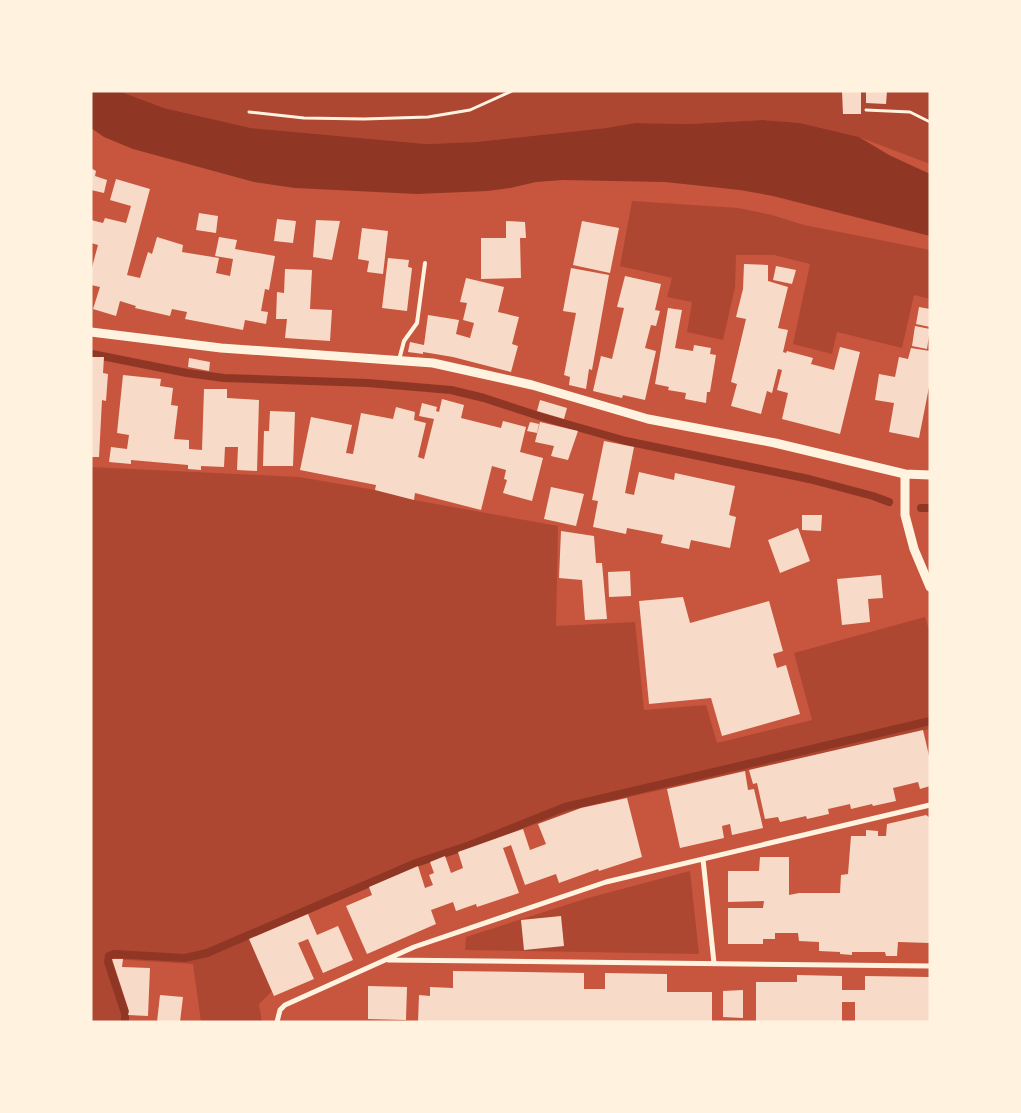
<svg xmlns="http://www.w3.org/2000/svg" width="1021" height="1113" viewBox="0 0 1021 1113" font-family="Inter,sans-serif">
	<rect width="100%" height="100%" fill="#c8553d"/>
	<!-- green -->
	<path fill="#ae4732" d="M119,91H930V164L859,137L800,123L763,120L688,124L635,123L606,128L476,142L426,144L251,128L164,108Z
		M632,201L738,208L772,215L804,225L930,250V299L914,295L902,348L837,332L832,354L793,344L810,264L774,255H736L735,287L723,340L687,332L692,302L667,297L672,278L620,266Z
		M91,467L299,477L375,490L414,500L558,526L556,626L635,622L644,710L706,705L717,743L812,720L794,653L925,617L930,633V729L581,808L418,866L250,939L272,991L259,1004L262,1022H201L193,964L112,959L129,1011L128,1022H91Z
		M690,871L699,954L465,950L466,937L588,898Z"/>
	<!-- water -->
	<path fill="#8f3625" d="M91,91H119L164,108L251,128L426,144L476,142L606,128L635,123L688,124L763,120L788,122L800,123L859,137L889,155L930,174V236L773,196L740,190L665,182L563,180L536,182L510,188L487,191L417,194L295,188L254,182L133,149L104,137L91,128Z"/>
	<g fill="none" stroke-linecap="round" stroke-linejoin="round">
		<!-- stream -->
		<path stroke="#8f3625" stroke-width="8" d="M92,354L187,373L224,378L368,383L451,390L484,398L542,417L626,441L809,479L873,496L889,502
			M921,508H930
			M125,1022V1013L108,962L109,956L114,954L185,958L207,953L416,863L470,845L565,807L930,721"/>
	</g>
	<!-- building -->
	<path fill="#f7dbc8" d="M842,91H861V114H843Z
		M866,91H887L886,104L866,103Z
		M91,168L96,171L95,176L107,180L104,193L91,190Z
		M116,179L150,189L127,275L140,278L148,252L152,254L157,237L183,245L182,252L219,258L216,273L230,276L233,259L215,256L219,237L237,240L235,249L275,256L269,290L265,289L261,311L268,312L266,324L245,320L243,330L185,319L187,312L172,309L170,316L135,308L136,306L120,301L116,316L93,309L100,287L91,285V271L98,245L91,243V220L103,223L105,218L126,223L131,206L110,200Z
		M199,213L218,216L216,233L196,230Z
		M277,219L296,221L293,243L274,241Z
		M316,220L340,221L332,260L313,257Z
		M506,221L525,222L526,238H520L521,278L481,279V238H506Z
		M582,221L619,228L610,273L573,265Z
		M362,228L388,231L383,274L367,272L369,261L358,259Z
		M388,258L409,260L408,267L412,268L407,311L382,308Z
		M744,264L768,265V281L788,287L778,328L788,330L783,352L786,353L787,351L813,358L811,364L834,370L840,347L860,352L840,434L782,419L788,393L777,390L782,370L778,369L772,393L767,391L761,414L731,406L737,384L731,382L746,319L736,317L743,289Z
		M776,266L796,270L792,284L773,280Z
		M571,268L609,275L592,370L589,369L586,389L569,385L570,377L564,375L576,313L563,311Z
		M285,269L312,270L310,309L332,310L330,341L285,338L287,319H276L277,292L284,293Z
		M625,276L661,284L655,310L660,311L656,326L651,325L645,348L656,351L645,400L623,395L622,398L593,391L601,356L612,359L624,308L617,307Z
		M466,278L504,287L498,312L519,317L512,344L518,346L511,372L453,357L423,352V354L408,352L410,342L424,345L428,315L459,320L456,334L470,338L474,323L463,320L467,303L460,302Z
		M919,307L930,309V327L916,324Z
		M668,308L682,310L675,348L693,351L694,345L711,348L710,354L716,355L710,392H707L706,403L685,399L686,393L668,390L669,387L655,384Z
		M915,326L930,329L927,349L912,346Z
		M911,348L930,351V382L919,438L889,432L894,403L875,400L879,374L895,377L899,357L908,359Z
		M91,357H104L103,373L108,374L106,401L102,400L99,457H91Z
		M189,358L210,362L209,371L188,367Z
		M123,375L161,379L160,386L173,388L171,405L178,406L174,439L189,440V449L202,450L204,389H227V398L259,400L257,471L237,470L238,447H225L224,467L201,466V470L188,469V465L131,460V464L109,462L111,447L127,449L129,435L117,433Z
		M442,399L464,405L461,418L501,428L503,421L526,427L520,452L543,458L532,501L503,493L507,480L504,479L506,470L492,466L481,510L415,493L414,500L375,490L376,485L300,470L311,417L352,425L346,453L353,454L361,413L393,419L396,407L415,412L414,420L426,423L418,457L424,459L434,419L419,416L422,403L437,407L436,411L439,412Z
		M540,400L567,408L564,419L537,411Z
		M270,411L295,412L293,466H263L264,431H269Z
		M530,422L539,424L537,433L527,431Z
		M540,422L578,431L568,460L551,456L554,446L535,442Z
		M604,441L634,447L625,493L634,495L639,472L674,480L675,473L735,486L729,515L736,517L730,548L691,540L689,549L661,543L663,535L627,528L626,534L593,527L598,501L592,500Z
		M551,487L584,494L576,526L544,519Z
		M802,515H822L821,531L802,530Z
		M798,528L810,561L780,573L768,540Z
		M561,531L594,536L596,563H602L607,619L585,620L582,580L559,578Z
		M630,571L631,596L609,597L608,572Z
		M881,575L883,598L868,599L870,622L842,625L837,579Z
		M683,597L690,623L769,601L783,651L773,654L777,668L786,665L800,714L722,736L711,698L649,704L639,601Z
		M923,730L930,760V786L920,789L918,782L893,788L896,801L873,806L872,804L851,809L850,804L828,809L829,814L807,819L806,816L780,822L778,817L765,819L757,783L753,784L749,770Z
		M745,771L748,790L754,789L763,828L732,835L730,824L722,826L724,838L680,848L667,789Z
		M627,798L642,857L599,871L598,869L559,883L556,874L525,885L511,845L503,848L519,893L477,907L476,904L456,911L453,902L431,910L436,924L367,954L346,906L372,895L369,887L418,866L425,888L433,885L429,875L434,873L430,862L445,856L451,873L463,868L458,852L523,829L530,850L546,844L538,824L581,808Z
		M926,815L930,818V943L898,942L897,956H886L885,952H852V955L840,954V952L819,951V942L799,941L798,933H775V939H763V944H728V908H763L764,901L728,902V871H759L760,857H789V895L799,893H840L841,875L848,874L851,836H866V830L878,831V836H886L887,824Z
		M308,914L317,935L338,926L353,960L323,973L308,939L298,943L314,979L274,996L249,939Z
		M561,916L564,946L524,950L521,920Z
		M112,959H123L122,967L150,968L148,1016L128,1015L129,1011Z
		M453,971L584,973V989H605V973L667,974V992H712V1022H418L419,995L430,996V987L453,988Z
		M797,975L842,976V990H865V976L929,977L930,1022H855V1002H842V1022H756V982H797Z
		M368,986L407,987L406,1020L368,1019Z
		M743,990V1018L723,1017V991Z
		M160,995L183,997L180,1022H157Z"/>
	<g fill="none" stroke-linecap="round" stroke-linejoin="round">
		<!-- path -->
		<path stroke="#fff3e0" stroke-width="3" d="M866,110L910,112L930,122
			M249,112L304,118L364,119L428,117L470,110L512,91"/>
		<!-- service -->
		<path stroke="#fff3e0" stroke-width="4" d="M399,360L404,341L417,323L425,263"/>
		<!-- minor -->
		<path stroke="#fff3e0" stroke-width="5" d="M703,859L714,963
			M388,960L930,966
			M277,1022L280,1010L285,1005L414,947L606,882L930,805"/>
		<!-- tertiary -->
		<path stroke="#fff3e0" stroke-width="9" d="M91,332L221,348L433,363L532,385L648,419L775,443L905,474L930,475
			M905,474V515L914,549L930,587"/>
	</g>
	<!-- border -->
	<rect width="1021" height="1113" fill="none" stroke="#fff3e0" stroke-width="185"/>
</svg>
